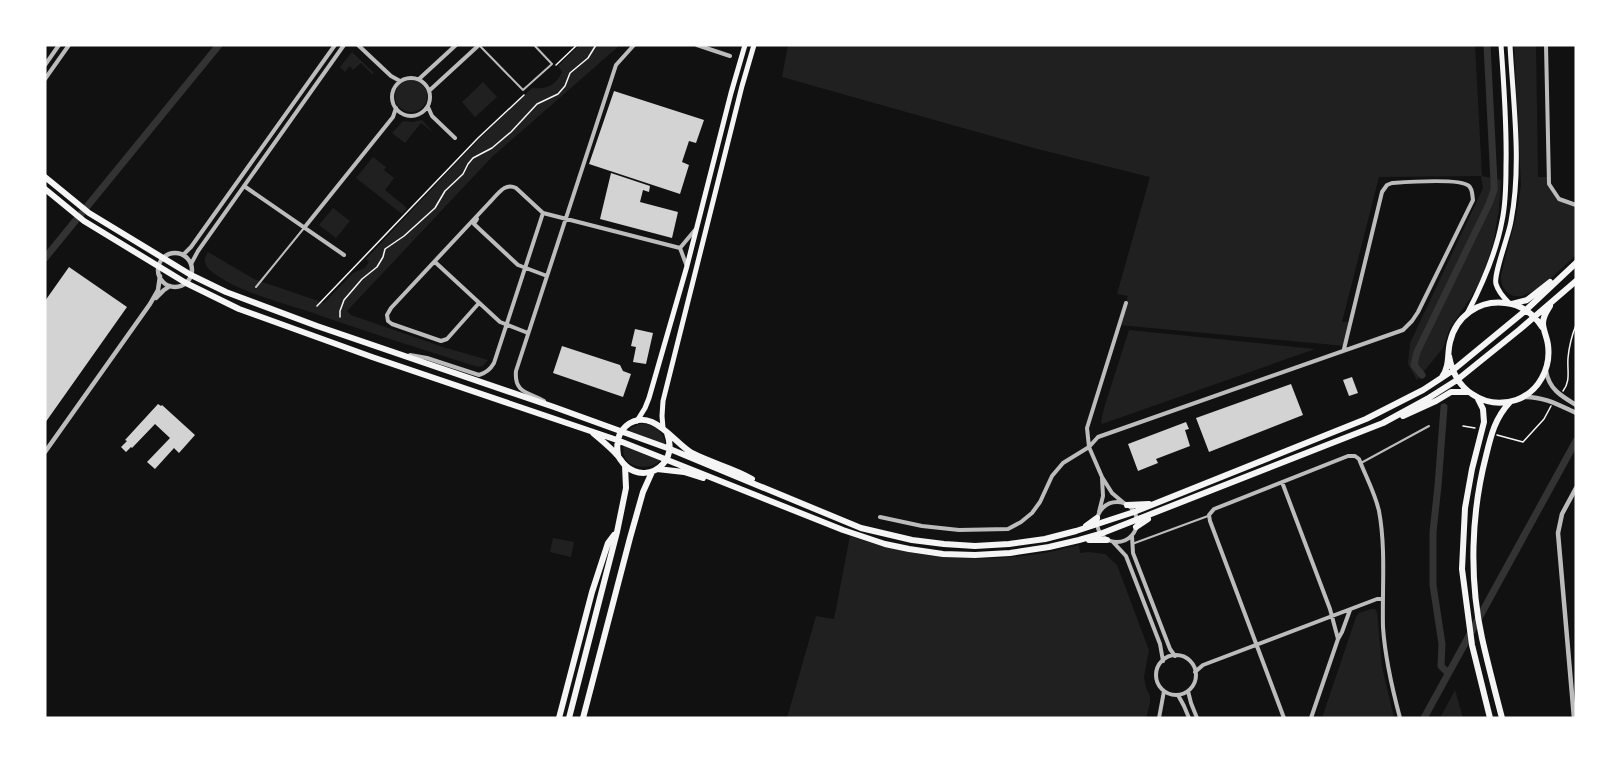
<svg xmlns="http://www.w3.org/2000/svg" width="1621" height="763" viewBox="0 0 1621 763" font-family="Bitter,serif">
	<rect width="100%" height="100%" fill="#111"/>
	<!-- green -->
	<path fill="#202020" d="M580,45H620L492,157L347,311L351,315L443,347L488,360L483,366L478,367C420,349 361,330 304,310C275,301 234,290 211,271C204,266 203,259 208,252L254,279L324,303L353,273L365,268L369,262L366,259L477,141L532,88C548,89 555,86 562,72L558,66Z
		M788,45H1475L1482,176L1501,180L1499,209L1493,244L1483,276L1471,297L1450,328L1443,348L1417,380L1408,364L1410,343L1483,188L1481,176L1379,177L1342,322H1351L1345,346L1119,325L1128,296L1117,294L1150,177L1034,148L782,77Z
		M1514,45H1536L1538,177H1549C1550,195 1561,200 1576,205V255C1563,266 1524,310 1507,292C1502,287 1501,283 1501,275L1516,217L1521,185Z
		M352,52L374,73L372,74L361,63L353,70L350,66L345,72L340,67Z
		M395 96a16 16 0 1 1 32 0a16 16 0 1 1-32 0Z
		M483,82L497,97L475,117L462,102Z
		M422,120L434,133L421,123L405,143L392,133L403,121L413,122Z
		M373,157L386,167L384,170L394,178L385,190L407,208L402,214L356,178Z
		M333,208L350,221L336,238L319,225Z
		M1129,330L1315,349L1102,424L1101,421L1104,408Z
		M640,424C654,423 663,431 666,445L629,431L631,428Z
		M624,446L661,460C647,473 619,467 624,446Z
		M850,536C910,557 974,564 1038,554C1052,552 1065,548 1079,545L1080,553L1089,552L1105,554L1117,565L1149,650L1144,677L1146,688L1150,696V703L1146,718H787L816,616L834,619Z
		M553,538L574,542L571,557L550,552Z
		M1371,609H1375L1377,612L1382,667L1394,718H1322L1356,617L1359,613Z
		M1455,690L1463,718H1440Z"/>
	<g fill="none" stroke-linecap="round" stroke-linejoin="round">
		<!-- canal -->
		<path stroke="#333" stroke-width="7" d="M45,258L219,45
			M1422,375L1414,365L1417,352L1489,204L1494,190V182L1487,45
			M1444,407L1438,486L1433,532V585L1442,644L1441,666L1448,673
			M1424,718L1576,441"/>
	</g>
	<!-- building -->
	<path fill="#d3d3d3" d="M614,91L704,120L696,143L689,141L682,162L689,165L680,194L589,164Z
		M611,173L650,186L649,192L643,190L640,202L678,212L672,238L600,219Z
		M69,267L127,307L45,423V301Z
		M635,329L653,333L646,364L633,362L636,347L631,346Z
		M562,346L620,365L623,371L631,374L623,397L553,373Z
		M1352,377L1358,393L1349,396L1343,380Z
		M1291,384L1303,415L1209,452L1196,418Z
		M158,404L161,406L162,405L195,435L179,453L174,448L155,469L147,462L170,438L155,424L132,448L131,447L126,452L121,447L127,441L125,440Z
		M1186,422L1189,429L1185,430L1190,446L1156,459L1158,463L1138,471L1128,444Z"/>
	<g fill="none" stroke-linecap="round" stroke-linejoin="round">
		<!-- path -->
		<path stroke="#f5f5f5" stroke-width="1.5" d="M556,65L577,45
			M317,306L478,138L524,95
			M340,317V311L344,300L362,279L377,267L383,257L385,249L404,236L435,208L445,191L463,174L468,164L473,158L492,148L511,132L537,104L558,94L565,86L570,73L588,58L596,45
			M1563,391C1571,381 1567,370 1568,358C1569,347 1572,335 1576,325
			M1463,426L1475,428
			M1497,435L1523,442L1544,419L1551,406"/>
		<!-- pedestrian -->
		<path stroke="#bcbcbc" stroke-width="2" d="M479,45L523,90L552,64L534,45
			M256,287L304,228
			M1361,463L1429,426
			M1132,544L1208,516"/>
		<!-- minor -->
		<path stroke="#bcbcbc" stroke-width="4" d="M358,45L391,76L400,81
			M697,45L730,56
			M1546,45L1549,184L1559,199L1576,205
			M45,65L59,45
			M392 97a19 19 0 1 1 38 0a19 19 0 1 1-38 0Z
			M45,79L69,45
			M419,79L456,45
			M430,90L479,45
			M428,107L432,116L455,138
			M244,186L344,255
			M477,219L474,224L518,265L547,276
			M304,228L393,117L396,108
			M680,248L695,230
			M680,248L686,264
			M183,255L191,247L335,45
			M435,262L500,322L528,333
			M191,264L198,251L344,45
			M479,303L447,339L441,341L392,324L388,321L387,315L391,308L490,202C498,194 505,182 516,188L543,213L680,248
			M410,355L427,358L479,375C486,373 490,370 494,363L543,213
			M544,401C528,392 514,393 516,371L616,65L634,45
			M1282,482L1330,609L1338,639
			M1097 522a20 20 0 1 1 40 0a20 20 0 1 1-40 0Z
			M1125,504L1112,493L1102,477L1089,447L1087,428L1126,303
			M1099,512L1103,496L1102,478
			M880,517L922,526L959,530L1008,529L1021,522L1032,513L1040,502L1052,476L1063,463L1089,447L1098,437L1403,330L1412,321L1418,312L1473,200C1472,195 1473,190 1469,186C1460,178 1406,182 1392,183L1387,185L1382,192L1344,349
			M1132,536L1133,553L1170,649L1175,656
			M1113,542L1126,556L1160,644L1163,661
			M1156 675a20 20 0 1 1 40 0a20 20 0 1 1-40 0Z
			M1195,672L1203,665L1377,599H1383
			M1188,691L1191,703L1197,718
			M1178,695L1184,706L1189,718
			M1159,718L1164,691
			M1284,718L1210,521L1209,515L1214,509L1348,456H1355L1359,459C1366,477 1375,493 1379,511C1386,548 1382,590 1383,627C1385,658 1392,688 1400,718
			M1311,718L1338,639L1342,632L1350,610"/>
		<!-- tertiary -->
		<path stroke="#bcbcbc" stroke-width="4.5" d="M158 270a17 17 0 1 1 34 0a17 17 0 1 1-34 0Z
			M156,298L164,290L170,286
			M1546,371C1549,389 1561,396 1576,405
			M1523,397C1543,396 1559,405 1576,413
			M45,452L150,304L158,290L160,276
			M1574,718L1558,533L1562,514L1576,488"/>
		<!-- primary -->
		<path stroke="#f5f5f5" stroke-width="5" d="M1509,303C1504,298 1498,291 1496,284C1493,275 1509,235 1511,221C1522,165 1513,102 1510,45
			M1468,312C1483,283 1496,254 1502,221C1506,203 1506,184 1506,166C1507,126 1504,85 1501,45
			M637,421L645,408L649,398L687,266L731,93L745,45
			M663,428L662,416L663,401L742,86L754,45"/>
		<!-- trunk -->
		<path stroke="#f5f5f5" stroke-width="6" d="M45,177L89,213L191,275L226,292L317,326L554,407L670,449L861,528L912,540L944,544L975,546L1009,544L1045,539L1076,531L1134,512L1366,419L1423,390L1452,371L1526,310L1576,263
			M45,189L84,221L186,283L239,309L372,357L617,440L843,530L885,544L909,549L943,554L975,555L1010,553L1049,547L1079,540L1100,534L1383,423L1427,399L1457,380L1519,330L1576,281
			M1512,304L1527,300L1550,282
			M1449,356C1452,372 1458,385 1472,394C1485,403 1501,405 1516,400C1539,392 1551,368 1548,345C1547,337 1543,330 1543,323C1543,316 1547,311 1550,306
			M1442,377C1450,366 1447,354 1450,342C1456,316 1479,300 1505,303C1520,304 1534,314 1542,327
			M1477,397L1483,409L1484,422L1472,469L1465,508L1462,569L1472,645L1490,718
			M1403,416L1436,401L1451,392H1468
			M593,433C601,440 610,447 617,455C620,458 622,463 626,466C637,476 653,475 663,464C671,455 671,444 667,433
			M618,455C616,444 617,434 626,426C651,405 673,442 692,453C711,463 733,468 752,479
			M657,469L684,472L703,478
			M1127,505L1149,504
			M1086,526L1097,518
			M1136,527L1148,519
			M1089,540H1107
			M559,718L592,592L608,543L614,535
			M569,718L617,532L626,488L625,465
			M583,718L630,538L643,492L652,472
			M1502,718C1495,691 1488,665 1482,638C1469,579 1471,514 1486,456C1491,435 1495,418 1510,402"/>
	</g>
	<!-- border -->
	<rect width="1621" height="763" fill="none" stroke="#ffffff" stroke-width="93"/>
</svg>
